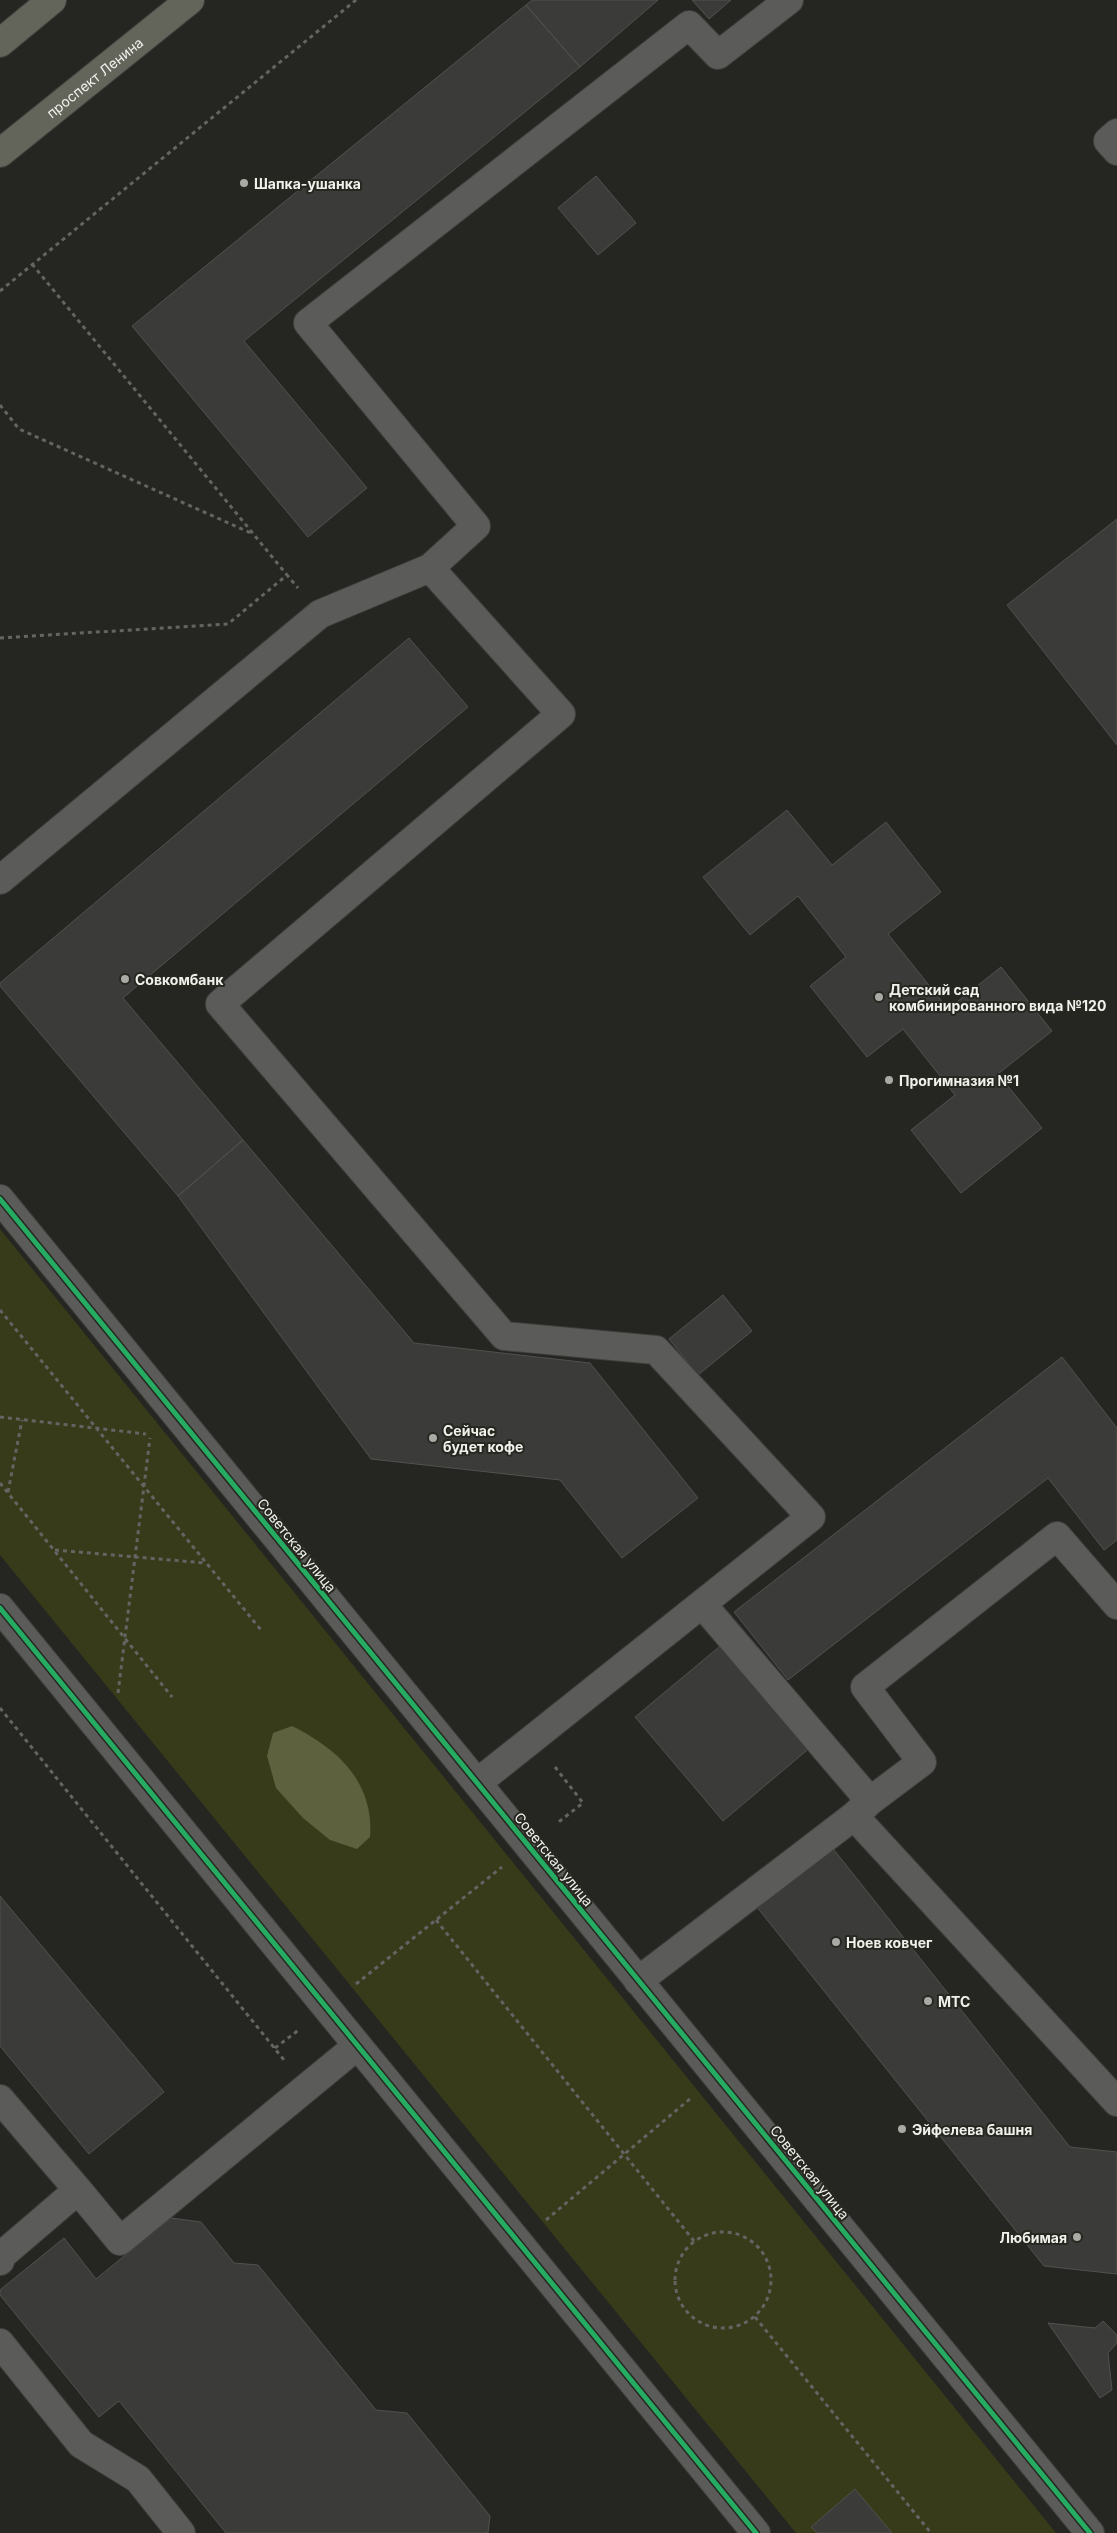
<svg xmlns="http://www.w3.org/2000/svg" width="1117" height="2533" viewBox="0 0 1117 2533" font-family="Inter,sans-serif">
	<rect width="100%" height="100%" fill="#252622"/>
	<!-- green -->
	<path fill="#373b1a" d="M0,1229L1056,2533H796L0,1555Z"/>
	<!-- water -->
	<path fill="#5d613e" d="M292,1726C338,1749 374,1782 370,1837L357,1849L330,1840L303,1818L276,1788L267,1756L273,1733Z"/>
	<!-- building -->
	<path fill="#3b3b39" stroke="#51524f" d="M532,0H658L580,67L526,5Z
		M692,0H731L709,19Z
		M526,5L580,67L244,341L367,488L308,537L132,326Z
		M596,176L636,223L598,255L558,208Z
		M1117,519V745L1007,605Z
		M409,638L468,707L123,998L243,1140L178,1196L0,986V983Z
		M787,810L832,865L886,822L941,892L888,934L948,1009L1001,967L1052,1031L998,1074L1042,1128L961,1193L911,1130L955,1095L903,1029L867,1057L810,986L846,957L798,896L750,935L703,877Z
		M243,1140L414,1343L590,1363L698,1498L622,1558L560,1480L371,1459L178,1196Z
		M723,1295L752,1331L698,1375L669,1339Z
		M1062,1357L1117,1428V1540L1104,1550L1048,1478L788,1680L734,1612Z
		M731,1637L818,1741L723,1821L635,1717Z
		M827,1841L1070,2147L1117,2152V2274L1044,2266L752,1901Z
		M0,1896L164,2092L89,2154L0,2046Z
		M171,2218L201,2222L234,2263L258,2265L376,2410L407,2413L490,2516L488,2533H226L119,2401L99,2417L0,2295V2290L64,2238L96,2279Z
		M1103,2321L1117,2335V2343L1108,2353L1112,2390L1100,2398L1048,2323L1095,2328Z
		M855,2489L892,2533H817L811,2527Z"/>
	<g fill="none" stroke-linecap="round" stroke-linejoin="round">
		<defs>
			<path id="minor" d="M1117,133L1108,141L1117,151
				M430,568L476,526L308,323L689,25L718,55L789,0
				M0,880L320,614L430,568L561,714L220,1004L504,1336L656,1350L811,1517L477,1783
				M0,1199L1090,2533
				M702,1604L870,1801
				M0,1608L756,2533
				M854,1816L870,1801L922,1762L865,1687L1057,1536L1117,1605
				M638,1981L854,1816L1117,2102
				M0,2099L78,2190
				M0,2261L2,2255L78,2190L120,2241L357,2046
				M0,2343L81,2444L138,2479L181,2533"/>
			<g id="major">
				<path d="M0,43L52,0"/>
				<path id="s1" d="M0,153L190,0"/>
			</g>
		</defs>
		<!-- minor casing -->
		<use href="#minor" stroke="#3f403d" stroke-width="30"/>
		<!-- major casing -->
		<use href="#major" stroke="#3f403d" stroke-width="30"/>
		<!-- path -->
		<path stroke="#646462" stroke-width="3" stroke-dasharray="4 4" stroke-linecap="butt" d="M32,264L287,575
			M0,291L356,0
			M0,405L19,429L253,534
			M0,638L228,624L287,575L298,588
			M0,1310L261,1630
			M0,1417L146,1434
			M0,1483L172,1697
			M8,1492L22,1420
			M55,1550L205,1563
			M118,1693L150,1438
			M0,1708L284,2060
			M555,1767L583,1803L556,1824
			M436,1920L694,2241
			M356,1984L502,1867
			M275,2048L300,2029
			M546,2220L691,2098
			M675 2280a48 48 0 1 1 96 0a48 48 0 1 1-96 0Z
			M755,2317L931,2533"/>
		<!-- minor -->
		<use href="#minor" stroke="#5b5c59" stroke-width="28"/>
		<!-- major -->
		<use href="#major" stroke="#63645a" stroke-width="28"/>
		<defs>
			<path id="cycleway" d="M0,1199L1090,2533
				M0,1608L756,2533"/>
		</defs>
		<!-- cycleway casing -->
		<use href="#cycleway" stroke="#262820" stroke-width="8"/>
		<!-- cycleway -->
		<use href="#cycleway" stroke="#26ab63" stroke-width="5"/>
	</g>
	<!-- markers -->
	<g fill="#a9aaa5" stroke="#262820" stroke-width="2">
		<circle cx="244" cy="183" r="5"/>
		<circle cx="125" cy="979" r="5"/>
		<circle cx="879" cy="997" r="5"/>
		<circle cx="889" cy="1080" r="5"/>
		<circle cx="433" cy="1438" r="5"/>
		<circle cx="836" cy="1942" r="5"/>
		<circle cx="928" cy="2001" r="5"/>
		<circle cx="902" cy="2129" r="5"/>
		<circle cx="1077" cy="2237" r="5"/>
	</g>
	<g text-anchor="middle" dominant-baseline="central" stroke-width="4" stroke-linejoin="round" paint-order="stroke">
		<!-- street labels -->
		<g font-size="14" fill="#f0f1ec" stroke="#262820">
			<text stroke="none"><textPath href="#s1" startOffset="121">проспект Ленина</textPath></text>
			<text transform="translate(297 1545) rotate(51)">Советская улица</text>
			<text transform="translate(554 1859) rotate(51)">Советская улица</text>
			<text transform="translate(810 2172) rotate(51)">Советская улица</text>
		</g>
		<!-- poi labels -->
		<g font-size="14" font-weight="bold" fill="#f0f1ec" stroke="#262820" text-anchor="start">
			<text x="254" y="183">Шапка-ушанка</text>
			<text x="135" y="979">Совкомбанк</text>
			<text x="889" y="989">Детский сад<tspan x="889" dy="16">комбинированного вида №120</tspan></text>
			<text x="899" y="1080">Прогимназия №1</text>
			<text x="443" y="1430">Сейчас<tspan x="443" dy="16">будет кофе</tspan></text>
			<text x="846" y="1942">Ноев ковчег</text>
			<text x="938" y="2001">МТС</text>
			<text x="912" y="2129">Эйфелева башня</text>
			<text x="1067" y="2237" text-anchor="end">Любимая</text>
		</g>
	</g>
</svg>
